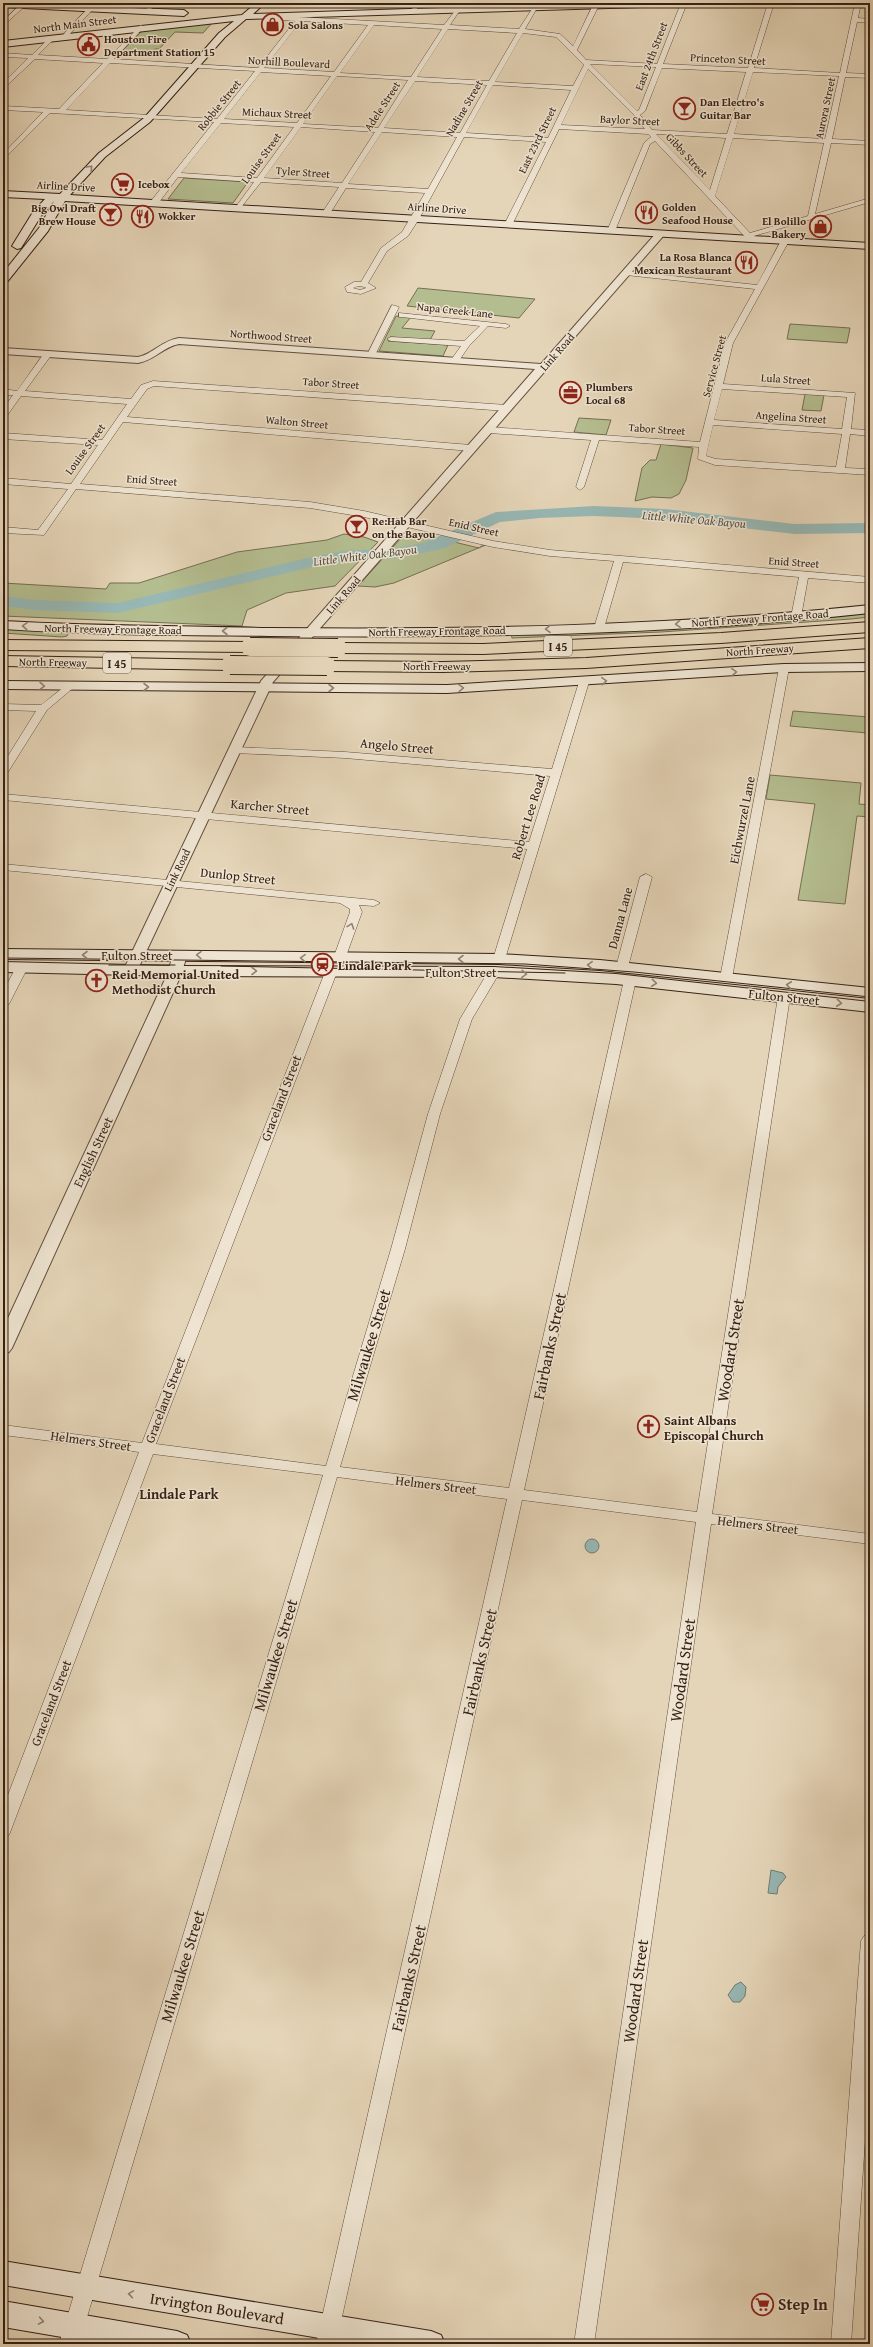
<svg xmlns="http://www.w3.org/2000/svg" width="873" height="2347" viewBox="0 0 873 2347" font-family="'Gentium Book Plus',serif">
	<rect width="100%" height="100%" fill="#e5d5b8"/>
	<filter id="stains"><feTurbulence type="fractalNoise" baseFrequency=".005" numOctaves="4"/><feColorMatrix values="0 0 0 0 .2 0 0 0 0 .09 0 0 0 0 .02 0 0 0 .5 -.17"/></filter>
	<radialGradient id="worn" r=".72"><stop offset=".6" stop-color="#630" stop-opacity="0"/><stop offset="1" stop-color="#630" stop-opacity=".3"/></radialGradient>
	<!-- green -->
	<path fill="#b4bd8f" stroke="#756f52" d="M213,22L203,33L175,32L159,49H155L151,52L122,51L144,29Z
		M184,178L248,182L233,203L168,199Z
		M418,288L535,299L519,318L407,306Z
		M396,316L411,317L402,328L435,331L430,340L390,337L388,341L448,345L443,356L379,351Z
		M790,324L850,328L847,343L787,339Z
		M805,394L824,395L821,411L802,410Z
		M579,418L611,420L606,435L574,432Z
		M661,444L693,448L686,480L679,494L671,498L652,497L635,501L642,468L650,460H656Z
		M344,534L364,537L378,542L335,586L286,593L247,610L242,626L3,616V583L106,589L110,583H139L237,552L327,540Z
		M421,534L479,548L485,544H488L394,583L375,587L358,586L402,537Z
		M870,612V617L851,619L661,632L512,638L511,633Z
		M3,628L69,632L67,636L62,637L3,633Z
		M793,711L869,717L867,733L790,726Z
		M770,775L861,783L859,804L870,805V817L857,816L845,904L798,900L815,804L766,799Z"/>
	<!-- water -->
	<path fill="#97b8b5" stroke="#707c75" d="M585 1546a7 7 0 1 1 14 0a7 7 0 1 1-14 0Z
		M771,1870L783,1873L786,1877L778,1887L777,1894L768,1893Z
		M741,1982L746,1987L745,1996L740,2002H733L728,1995L735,1985Z"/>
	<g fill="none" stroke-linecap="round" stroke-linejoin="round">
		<!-- river -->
		<path fill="#97b8b5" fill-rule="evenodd" d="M594,506L665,509L795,524L870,523V533L795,534L665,519L594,516L539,518L500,522L445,548L423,553L396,558L344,561L312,567L118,613L34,610L3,606V596L34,600L118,603L312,557L344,551L396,548L423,543L496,512Z"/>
		<defs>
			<path id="minor" d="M151,3H157L148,12H144Z
				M415,3H421L414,13L411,11Z
				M594,3H600L577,50L586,60L657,64L681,3H687L663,64L748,68L768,3H774L754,68L840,73L855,3H861L858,18L870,19V23L857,22L846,73L870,74V78L845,77L832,139L870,141V145L831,143L815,214L870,198V202L754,236L755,241H749L655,141L650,144L615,231L611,233L607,231L644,143L651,137L648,134L559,129L512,225L508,227L504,225L546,142L464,137L419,219L408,236L387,251L368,283L376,288L361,294L347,292L345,287L354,282H361L381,248L402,232L425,193L346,188L329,215H326L322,213L339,187L261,182L239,210L235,208L254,182L178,177L157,205H151V201L214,122L50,113L3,160V154L43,112L3,110V106L59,109L103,63L35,59L3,89V83L28,58L3,57V53L32,55L50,37L55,38L38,55L107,59L141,25L143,28L114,59L258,68L295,21L259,18L261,15L444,25L457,8L460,10L450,25L519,29L534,6L537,8L525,29L560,34L573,46ZM301,21L368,25L334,72L264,68ZM374,25L442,29L411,77L340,73ZM448,29L517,33L489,81L417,77ZM523,33L556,37L584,65L573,86L495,82ZM110,63L255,71L217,119L66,110ZM590,64L656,67L639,110L637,111ZM662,68L746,72L727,134L652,130L640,115L645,111ZM588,69L634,115L645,129L561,125ZM261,72L331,76L297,123L224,119ZM753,72L839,76L825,139L734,134ZM337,76L408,80L378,128L303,124ZM415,81L487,85L460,133L384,128ZM493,85L571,90L548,138L466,133ZM221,123L294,127L257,178L181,173ZM301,127L375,132L342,183L264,178ZM382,132L457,137L428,189L348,184ZM656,134L726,138L710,190ZM733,138L824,143L808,216L750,233L715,196ZM358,286L365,287L366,288L360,290L353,288Z
				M21,4L26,5L3,26V21Z
				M89,7L94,8L67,37H63V35Z
				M782,239L789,241L733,343L723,384L855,393L851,429L870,430V436L850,434L845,468L870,469V475L715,465L698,459L699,447L599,440L584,487L580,490L576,487L591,440L489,433L485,430L489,427L700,442L725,343L755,289L626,275L622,273L626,271L757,285ZM722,389L847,397L842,429L714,420ZM713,425L842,434L836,467L716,459L706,456Z
				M392,305L399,307L375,355L368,357L367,355Z
				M399,313L506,324L510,326L506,328L488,326L469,346L458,362H455L451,360L461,346L391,341L387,339L391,337L464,341L480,326L402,317H399Z
				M45,352L52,354L25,391L131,399L141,385L153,381L507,405L511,408L507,411L154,386L147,389L127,417L471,445L475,448L471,451L123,422L80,484L310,502L364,511L493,541L550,550L870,577V583L808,578L801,617L796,620L791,617L799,577L623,562L604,628L599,631L594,628L614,561L550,556L493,547L364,517L310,508L76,489L44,535L3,533V527L38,530L68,489L3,484V478L71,484L98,445L3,439V433L102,440L127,404L21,396L6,417L3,418V409L13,395H3V389L17,391Z
				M784,665L789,668L732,978L726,982L720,978L779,668Z
				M584,679L589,682L505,959L499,963L493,959L527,849L3,800V794L529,842L550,776L345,758L235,753L230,750L235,747L345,752L552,769L579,682Z
				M69,683L73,684V688L47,710L8,772L3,775V764L36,711L3,710V704L41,705Z
				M3,864L374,900L380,903L374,906L359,905L362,912L345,959L339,963L333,959L350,912V909L340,903L3,870Z
				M646,874L652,877L628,967L622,971L618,969L616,967L640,877Z
				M22,963L28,967L9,1004L3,1008V992L16,967Z
				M331,968L337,972L156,1444L326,1466L391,1249L428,1114L460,1019L488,972L494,968L500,972L472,1019L440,1114L405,1249L340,1467L509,1488L624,980L630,976L636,980L524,1490L697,1512L778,997L784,993L790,997L712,1514L870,1534V1544L711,1524L594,2344H574L696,1522L522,1500L336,2344H316L507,1499L337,1477L79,2344H59L323,1475L153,1454L11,1830L9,1835L3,1837V1808L139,1452L3,1435V1425L142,1443L325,972Z
				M870,1934V2068L851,2344H831L861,1941L864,1936Z"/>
			<path id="tertiary" d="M657,232L665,234L273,682L138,969L131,973L126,972L124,969L261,681L535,369L179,344C163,347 155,360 138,363L3,354V348L138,357C153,354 161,341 179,338L541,364Z
				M180,951L187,955L181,975L12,1348L9,1352L3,1354V1329L167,975L173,955Z"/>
			<path id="secondary" d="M3,3L184,10L188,13L184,16L3,7Z
				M256,3H265L253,14L598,3H680L676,6L246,19L225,37L150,122L105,157L70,195L870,243V249L65,201L48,231L7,282L3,283V273L39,228L54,201L41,216L21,248L17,249L12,246L33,212L45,199L3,197V191L60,194L99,153L144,118L219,33L234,21L3,47V41L242,15Z
				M870,605V613C671,635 469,638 269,636C180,635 92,635 3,629V621C92,626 180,626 269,628C469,630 671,626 870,605Z
				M870,663V671L784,672L447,693L3,689V681L447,685L784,664Z
				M3,949L499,954L600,960L870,988V998L600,970L499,964L3,959Z
				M3,962L176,966L494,967L616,974L870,1002V1012L616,984L494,977L176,976L3,972Z
				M3,2261L431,2331L441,2335L445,2344H355L3,2285Z
				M3,2301L177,2331L187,2335L191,2344H103L3,2327Z"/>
			<path id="motorway" d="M870,622V632L721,643L483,654L338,653L332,652L330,648L332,644L338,643L483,644L721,633Z
				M870,638V648L586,668L443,672L327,671L321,670L319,666L321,662L327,661L443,662L586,658Z
				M3,640L250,642L256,643L258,647L256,651L250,652L3,650Z
				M3,656L230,660L236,661L238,665L236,669L230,670L3,666Z"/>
		</defs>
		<!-- minor casing -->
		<use href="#minor" stroke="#624e3e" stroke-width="1"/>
		<!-- tertiary casing -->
		<use href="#tertiary" stroke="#624e3e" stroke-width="2"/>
		<!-- secondary casing -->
		<use href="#secondary" stroke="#362115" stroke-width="2"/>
		<!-- motorway casing -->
		<use href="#motorway" stroke="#362115" stroke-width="2"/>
		<!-- minor -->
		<use href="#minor" fill="#eee4d1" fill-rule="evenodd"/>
		<!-- tertiary -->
		<use href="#tertiary" fill="#eee4d1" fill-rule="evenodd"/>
		<!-- secondary -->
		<use href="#secondary" fill="#eee4d1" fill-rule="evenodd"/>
		<!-- motorway -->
		<use href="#motorway" fill="#e5d5b8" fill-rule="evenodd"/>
		<!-- tram -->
		<path stroke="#362115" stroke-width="1" d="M3,958L525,964L634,972L870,997
			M109,965H175
			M221,966L565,973"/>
		<defs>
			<path id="motorway-bridge" d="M250,647L338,648
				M230,665L327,666"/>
		</defs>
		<!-- motorway-bridge casing -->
		<use href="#motorway-bridge" stroke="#362115" stroke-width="20" stroke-linecap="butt"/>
		<!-- motorway-bridge -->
		<use href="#motorway-bridge" stroke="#e5d5b8" stroke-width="18"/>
	</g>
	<!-- one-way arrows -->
	<defs><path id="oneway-chevron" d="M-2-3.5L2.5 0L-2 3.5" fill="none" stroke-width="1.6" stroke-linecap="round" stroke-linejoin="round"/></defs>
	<g stroke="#928273">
		<use href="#oneway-chevron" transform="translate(90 168) rotate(-47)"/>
		<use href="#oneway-chevron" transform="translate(678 624) rotate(177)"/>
		<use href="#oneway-chevron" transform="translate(25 626) rotate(-176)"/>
		<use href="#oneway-chevron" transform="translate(548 629) rotate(179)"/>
		<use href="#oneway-chevron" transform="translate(225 631) rotate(-180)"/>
		<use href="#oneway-chevron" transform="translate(734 672) rotate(-4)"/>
		<use href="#oneway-chevron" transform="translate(604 681) rotate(-4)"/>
		<use href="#oneway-chevron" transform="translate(42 686) rotate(1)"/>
		<use href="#oneway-chevron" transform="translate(146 687)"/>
		<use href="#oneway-chevron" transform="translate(331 688)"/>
		<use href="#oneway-chevron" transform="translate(461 688) rotate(-2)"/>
		<use href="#oneway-chevron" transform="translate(351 926) rotate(-70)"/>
		<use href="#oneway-chevron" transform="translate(85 955) rotate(-180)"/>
		<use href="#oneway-chevron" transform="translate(199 955) rotate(-179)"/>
		<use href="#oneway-chevron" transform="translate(303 958) rotate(-177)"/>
		<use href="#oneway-chevron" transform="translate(461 959) rotate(-180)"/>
		<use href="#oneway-chevron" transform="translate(590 965) rotate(-177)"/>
		<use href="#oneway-chevron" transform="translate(254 971)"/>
		<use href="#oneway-chevron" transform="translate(524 974) rotate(3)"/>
		<use href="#oneway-chevron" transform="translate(654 983) rotate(6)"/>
		<use href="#oneway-chevron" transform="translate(789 985) rotate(-174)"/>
		<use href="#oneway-chevron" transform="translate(839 1003) rotate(6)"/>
		<use href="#oneway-chevron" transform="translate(131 2294) rotate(-171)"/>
		<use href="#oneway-chevron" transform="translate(41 2321) rotate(10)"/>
	</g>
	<!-- icons -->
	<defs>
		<symbol id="shop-ring" viewBox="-11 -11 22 22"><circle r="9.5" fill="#eee4d1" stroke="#8f2418" stroke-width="1.5"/><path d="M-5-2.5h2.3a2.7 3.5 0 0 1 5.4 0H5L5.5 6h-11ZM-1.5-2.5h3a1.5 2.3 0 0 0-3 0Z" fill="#8f2418"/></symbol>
		<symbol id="civic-ring" viewBox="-11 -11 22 22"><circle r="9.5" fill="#eee4d1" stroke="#8f2418" stroke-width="1.5"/><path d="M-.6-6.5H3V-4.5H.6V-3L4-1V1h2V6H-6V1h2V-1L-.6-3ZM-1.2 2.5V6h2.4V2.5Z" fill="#8f2418"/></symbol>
		<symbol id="bar-ring" viewBox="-11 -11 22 22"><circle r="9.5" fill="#eee4d1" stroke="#8f2418" stroke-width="1.5"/><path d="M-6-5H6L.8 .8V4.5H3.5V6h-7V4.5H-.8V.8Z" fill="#8f2418"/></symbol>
		<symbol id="supermarket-ring" viewBox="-11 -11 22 22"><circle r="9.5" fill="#eee4d1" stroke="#8f2418" stroke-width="1.5"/><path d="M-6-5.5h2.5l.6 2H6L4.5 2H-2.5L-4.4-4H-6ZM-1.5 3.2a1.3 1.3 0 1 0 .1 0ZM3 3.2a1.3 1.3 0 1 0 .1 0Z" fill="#8f2418"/></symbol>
		<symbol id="restaurant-ring" viewBox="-11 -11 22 22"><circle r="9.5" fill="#eee4d1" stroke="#8f2418" stroke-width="1.5"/><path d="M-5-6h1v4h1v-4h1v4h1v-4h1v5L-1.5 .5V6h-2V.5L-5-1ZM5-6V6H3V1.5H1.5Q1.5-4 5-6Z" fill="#8f2418"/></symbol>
		<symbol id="office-ring" viewBox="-11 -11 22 22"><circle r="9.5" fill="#eee4d1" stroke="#8f2418" stroke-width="1.5"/><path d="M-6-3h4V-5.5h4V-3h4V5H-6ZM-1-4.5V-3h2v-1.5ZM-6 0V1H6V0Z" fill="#8f2418"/></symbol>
		<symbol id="station-ring" viewBox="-11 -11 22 22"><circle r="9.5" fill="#eee4d1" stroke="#8f2418" stroke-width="1.5"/><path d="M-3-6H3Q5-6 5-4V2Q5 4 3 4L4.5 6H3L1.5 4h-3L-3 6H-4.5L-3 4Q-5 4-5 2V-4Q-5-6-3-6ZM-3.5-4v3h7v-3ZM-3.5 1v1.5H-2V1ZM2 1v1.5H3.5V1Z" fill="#8f2418"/></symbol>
		<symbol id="church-ring" viewBox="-11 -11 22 22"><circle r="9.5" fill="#eee4d1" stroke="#8f2418" stroke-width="1.5"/><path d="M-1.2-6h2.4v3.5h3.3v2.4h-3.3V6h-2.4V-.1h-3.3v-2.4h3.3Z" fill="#8f2418"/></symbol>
	</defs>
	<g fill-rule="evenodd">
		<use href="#shop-ring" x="260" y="12" width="25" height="25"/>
		<use href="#civic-ring" x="76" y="32" width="25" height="25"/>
		<use href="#bar-ring" x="672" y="96" width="25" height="25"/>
		<use href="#supermarket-ring" x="110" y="172" width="25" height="25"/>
		<use href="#restaurant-ring" x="634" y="200" width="25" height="25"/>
		<use href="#bar-ring" x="98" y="202" width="25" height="25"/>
		<use href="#restaurant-ring" x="130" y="204" width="25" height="25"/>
		<use href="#shop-ring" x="808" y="214" width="25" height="25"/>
		<use href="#restaurant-ring" x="734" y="250" width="25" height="25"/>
		<use href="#office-ring" x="558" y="380" width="25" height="25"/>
		<use href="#bar-ring" x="344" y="514" width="25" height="25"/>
		<use href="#station-ring" x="310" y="952" width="25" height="25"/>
		<use href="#church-ring" x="84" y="968" width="25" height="25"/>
		<use href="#church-ring" x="636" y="1414" width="25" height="25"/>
		<use href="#supermarket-ring" x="750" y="2292" width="25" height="25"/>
	</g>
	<g text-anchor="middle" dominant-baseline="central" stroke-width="3" stroke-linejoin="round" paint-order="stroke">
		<!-- far-street labels -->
		<g font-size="11" fill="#362115" stroke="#eee4d1">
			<text transform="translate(75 24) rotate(-7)">North Main Street</text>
			<text transform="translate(651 56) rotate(-69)">East 24th Street</text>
			<text transform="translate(728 59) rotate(3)">Princeton Street</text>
			<text transform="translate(289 62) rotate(3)">Norhill Boulevard</text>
			<text transform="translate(219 105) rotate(-51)">Robbie Street</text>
			<text transform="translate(382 106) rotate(-57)">Adele Street</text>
			<text transform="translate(464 108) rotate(-60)">Nadine Street</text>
			<text transform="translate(825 108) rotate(-78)">Aurora Street</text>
			<text transform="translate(277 113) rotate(3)">Michaux Street</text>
			<text transform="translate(630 120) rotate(3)">Baylor Street</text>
			<text transform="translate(537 140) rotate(-64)">East 23rd Street</text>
			<text transform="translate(687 155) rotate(47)">Gibbs Street</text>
			<text transform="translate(261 158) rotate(-54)">Louise Street</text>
			<text transform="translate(303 172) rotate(4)">Tyler Street</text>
			<text transform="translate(66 186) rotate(3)">Airline Drive</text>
			<text transform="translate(437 208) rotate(4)">Airline Drive</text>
			<text transform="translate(455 310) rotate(6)">Napa Creek Lane</text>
			<text transform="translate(271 336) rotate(4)">Northwood Street</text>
			<text transform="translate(557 352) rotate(-49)">Link Road</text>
			<text transform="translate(714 366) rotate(-75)">Service Street</text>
			<text transform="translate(786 379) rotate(4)">Lula Street</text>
			<text transform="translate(331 383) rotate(4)">Tabor Street</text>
			<text transform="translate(791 417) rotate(4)">Angelina Street</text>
			<text transform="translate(297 422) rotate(5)">Walton Street</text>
			<text transform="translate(657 429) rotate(4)">Tabor Street</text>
			<text transform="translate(85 449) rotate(-54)">Louise Street</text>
			<text transform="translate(152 480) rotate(4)">Enid Street</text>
			<text transform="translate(474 527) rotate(13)">Enid Street</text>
			<text transform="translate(794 562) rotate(4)">Enid Street</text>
			<text transform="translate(343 595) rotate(-49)">Link Road</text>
			<text transform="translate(760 618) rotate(-4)">North Freeway Frontage Road</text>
			<text transform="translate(113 629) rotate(1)">North Freeway Frontage Road</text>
			<text transform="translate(437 631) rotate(-1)">North Freeway Frontage Road</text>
			<text transform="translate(760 650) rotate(-4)">North Freeway</text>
			<text transform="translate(53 662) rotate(1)">North Freeway</text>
			<text x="437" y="666">North Freeway</text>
			<text transform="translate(177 870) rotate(-64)">Link Road</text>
		</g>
		<!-- far-poi labels -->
		<g font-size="11" font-weight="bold" fill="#362115" stroke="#eee4d1" text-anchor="start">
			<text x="288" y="25">Sola Salons</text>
			<text x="104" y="39">Houston Fire<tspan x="104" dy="13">Department Station 15</tspan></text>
			<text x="700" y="102">Dan Electro's<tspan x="700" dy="13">Guitar Bar</tspan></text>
			<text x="138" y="184">Icebox</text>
			<text x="662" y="207">Golden<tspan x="662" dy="13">Seafood House</tspan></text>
			<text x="96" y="208" text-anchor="end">Big Owl Draft<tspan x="96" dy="13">Brew House</tspan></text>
			<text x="158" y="216">Wokker</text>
			<text x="806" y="221" text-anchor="end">El Bolillo<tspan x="806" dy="13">Bakery</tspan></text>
			<text x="732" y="257" text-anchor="end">La Rosa Blanca<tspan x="732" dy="13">Mexican Restaurant</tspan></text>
			<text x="586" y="387">Plumbers<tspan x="586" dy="13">Local 68</tspan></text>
			<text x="372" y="521">Re:Hab Bar<tspan x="372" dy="13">on the Bayou</tspan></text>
		</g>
		<!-- far-water labels -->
		<g font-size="12" font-style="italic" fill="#534e45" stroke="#eee4d1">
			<text transform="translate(694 519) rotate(5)">Little White Oak Bayou</text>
			<text transform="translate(365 555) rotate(-7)">Little White Oak Bayou</text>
		</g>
		<!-- shield labels -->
		<g fill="#eee4d1" stroke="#6d5c4d" stroke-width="1">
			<rect x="544" y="636" width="28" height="20" rx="3"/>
			<rect x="103" y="653" width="28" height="20" rx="3"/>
		</g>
		<g font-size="12" font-weight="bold" fill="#362115">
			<text x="558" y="646">I 45</text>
			<text x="117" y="663">I 45</text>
		</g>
		<!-- street labels -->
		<g font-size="13" fill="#362115" stroke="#eee4d1">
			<text transform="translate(397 746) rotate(5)">Angelo Street</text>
			<text transform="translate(270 807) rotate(5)">Karcher Street</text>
			<text transform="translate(528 817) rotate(-73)">Robert Lee Road</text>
			<text transform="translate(742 820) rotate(-79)">Eichwurzel Lane</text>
			<text transform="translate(238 876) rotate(6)">Dunlop Street</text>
			<text transform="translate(620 918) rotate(-75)">Danna Lane</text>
			<text x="137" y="955">Fulton Street</text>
			<text x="461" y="972">Fulton Street</text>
			<text transform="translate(784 997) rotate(6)">Fulton Street</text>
			<text transform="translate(281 1098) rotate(-69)">Graceland Street</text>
			<text transform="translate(93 1152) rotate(-65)">English Street</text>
			<text transform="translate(165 1400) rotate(-69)">Graceland Street</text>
			<text transform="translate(91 1441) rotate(8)">Helmers Street</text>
			<text transform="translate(436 1485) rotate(7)">Helmers Street</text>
			<text transform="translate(758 1525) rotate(7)">Helmers Street</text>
			<text transform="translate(51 1703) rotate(-69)">Graceland Street</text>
		</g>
		<!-- poi labels -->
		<g font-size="13" font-weight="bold" fill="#362115" stroke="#eee4d1" text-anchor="start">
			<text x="338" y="965">Lindale Park</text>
			<text x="112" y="974">Reid Memorial United<tspan x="112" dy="15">Methodist Church</tspan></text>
			<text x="664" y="1420">Saint Albans<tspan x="664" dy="15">Episcopal Church</tspan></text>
		</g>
		<!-- neighbourhood labels -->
		<g font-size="14" font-weight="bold" fill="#362115" stroke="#eee4d1">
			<text x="179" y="1494">Lindale Park</text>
		</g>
		<!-- near-street labels -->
		<g font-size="16" fill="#362115" stroke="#eee4d1">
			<text transform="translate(368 1345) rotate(-73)">Milwaukee Street</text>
			<text transform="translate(549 1346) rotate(-78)">Fairbanks Street</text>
			<text transform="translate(730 1350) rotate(-81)">Woodard Street</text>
			<text transform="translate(275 1655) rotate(-73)">Milwaukee Street</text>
			<text transform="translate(479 1662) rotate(-77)">Fairbanks Street</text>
			<text transform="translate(682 1670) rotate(-82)">Woodard Street</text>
			<text transform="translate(182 1966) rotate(-73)">Milwaukee Street</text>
			<text transform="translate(408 1978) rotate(-77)">Fairbanks Street</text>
			<text transform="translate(635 1991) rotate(-82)">Woodard Street</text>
			<text transform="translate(217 2308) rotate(9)">Irvington Boulevard</text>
		</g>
		<!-- near-poi labels -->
		<g font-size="16" font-weight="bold" fill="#362115" stroke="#eee4d1" text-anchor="start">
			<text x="778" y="2304">Step In</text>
		</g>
	</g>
	<!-- margin -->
	<rect width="873" height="2347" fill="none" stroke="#e5d5b8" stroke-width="16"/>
	<rect x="4" y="4" width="865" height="2339" fill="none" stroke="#362115" stroke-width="2"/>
	<rect x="8" y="8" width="857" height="2331" fill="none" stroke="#362115"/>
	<rect width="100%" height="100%" filter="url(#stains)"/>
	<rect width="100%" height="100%" fill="url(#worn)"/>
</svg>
